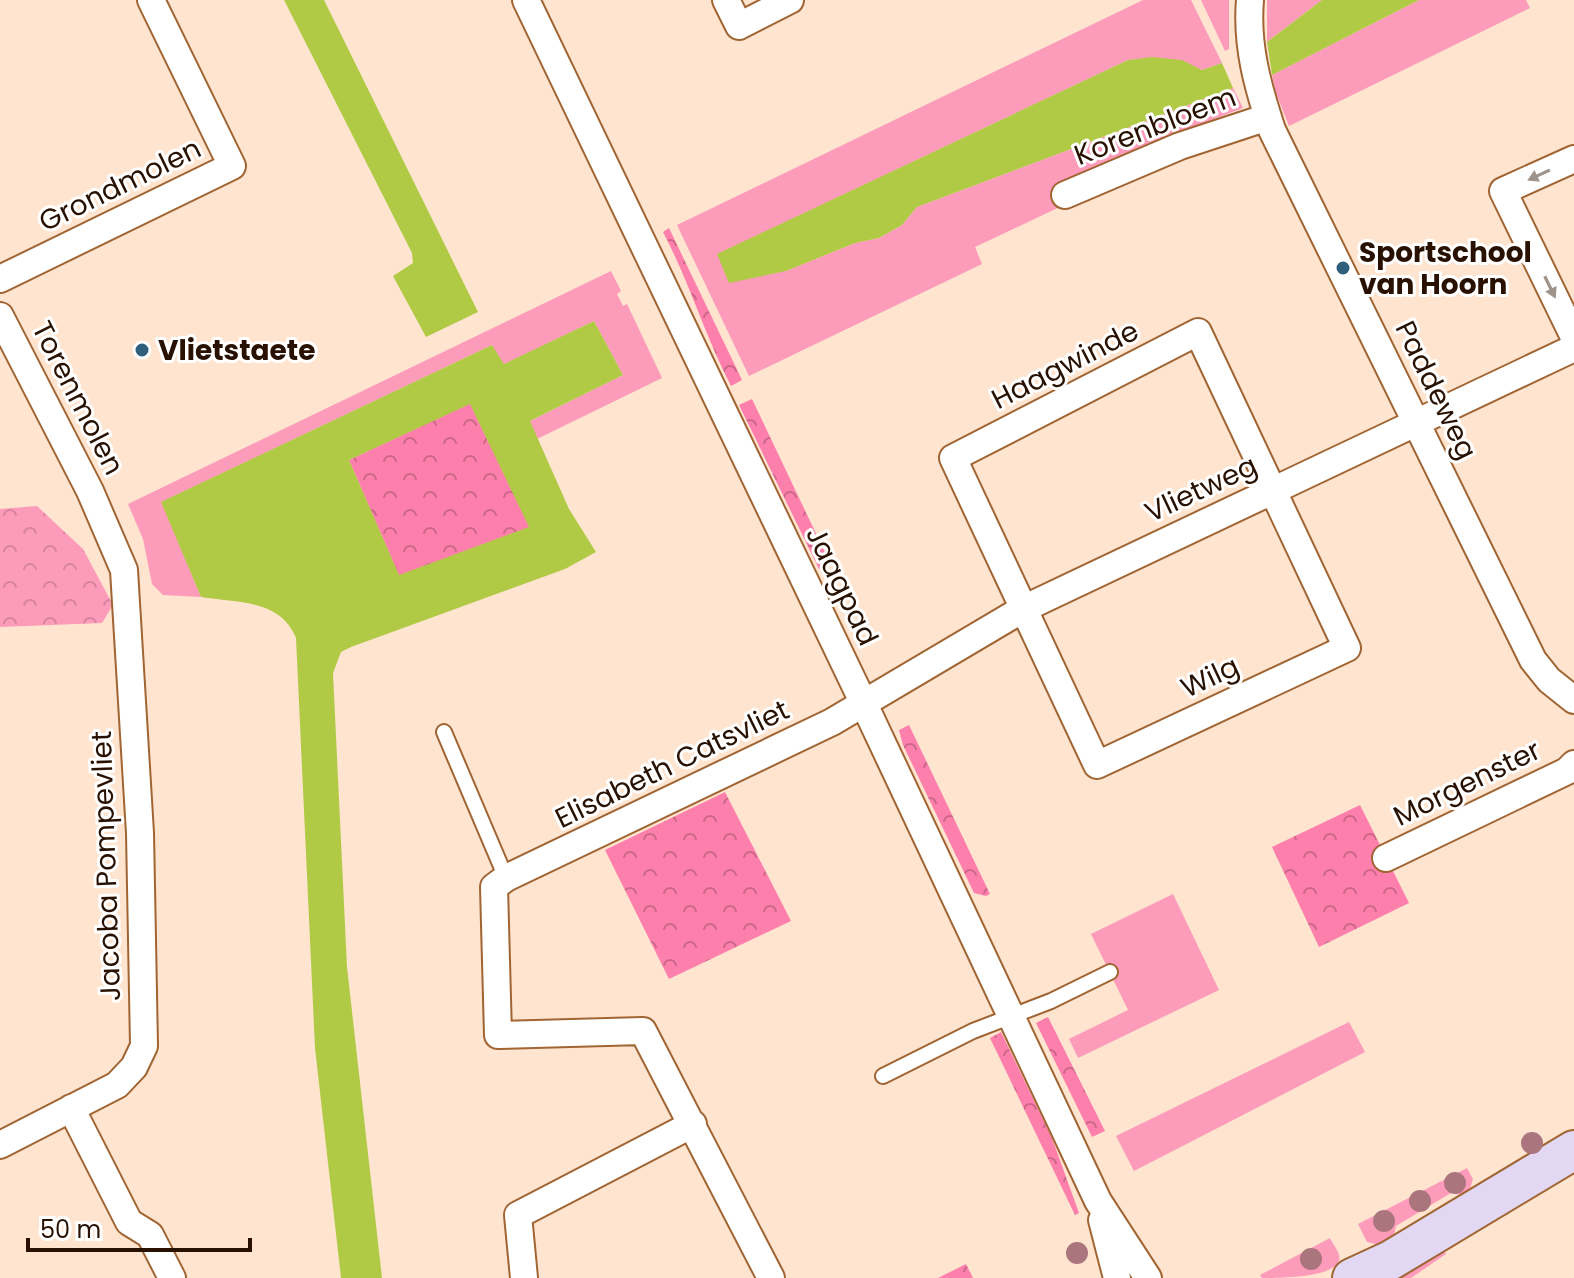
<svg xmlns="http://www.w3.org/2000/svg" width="1574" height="1278" viewBox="0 0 1574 1278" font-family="Poppins,sans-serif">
	<defs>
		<pattern id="forest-crowns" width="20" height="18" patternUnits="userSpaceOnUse" patternTransform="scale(2)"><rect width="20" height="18" fill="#fd80ac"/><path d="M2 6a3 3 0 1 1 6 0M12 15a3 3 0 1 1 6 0" fill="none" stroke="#cd678a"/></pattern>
		<pattern id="park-crowns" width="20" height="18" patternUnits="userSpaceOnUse" patternTransform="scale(2)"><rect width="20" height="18" fill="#fc9bba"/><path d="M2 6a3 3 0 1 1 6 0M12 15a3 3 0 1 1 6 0" fill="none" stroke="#d8849e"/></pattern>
	</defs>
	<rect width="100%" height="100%" fill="#ffe4d0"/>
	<!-- grass -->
	<path fill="#fc9bba" d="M1143,0H1191L1222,63L1202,70C1177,58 1155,57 1128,60L718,254L786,271L855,243L879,238L902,225L917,207L1233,88L1243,108L1138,148L1059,188L1066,204L975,247L982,264L749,376L677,225Z
		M1201,0H1229V49L1225,51Z
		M1267,0H1322L1267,42Z
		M1419,0H1526L1530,8L1289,126L1276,93L1272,75Z
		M611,271L621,291L617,294L623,306L627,304L662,378L537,439L530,421L623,375L594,321L503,365L492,345L162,502L201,597L163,595L152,584L143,539L128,504Z
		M1173,894L1219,990L1078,1058L1069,1039L1128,1010L1091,934Z
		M1349,1022L1365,1052L1134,1171L1116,1136Z
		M1467,1168L1473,1179L1469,1192L1464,1195L1451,1193L1396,1226L1393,1239L1380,1245L1367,1242L1358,1224Z
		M1330,1238C1332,1243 1338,1250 1339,1255C1345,1278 1279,1278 1262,1278L1260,1275Z
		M1442,1248L1446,1254L1411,1278H1398Z"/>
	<!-- forest -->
	<path fill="url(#forest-crowns)" d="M669,228L742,380L731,386C705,336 689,281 663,232Z
		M752,399L830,563L819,569L739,405Z
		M470,403L530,527L399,576L349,460Z
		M909,725L990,894L986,896L974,893L903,745L899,730Z
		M725,792L791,921L669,979L605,850Z
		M1360,805L1409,903L1319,947L1272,847Z
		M1048,1017L1105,1131L1092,1137L1036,1023Z
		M1001,1032L1052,1138L1079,1213L1075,1215L990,1038Z
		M966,1264L973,1278H938Z"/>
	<!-- park -->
	<path fill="url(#park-crowns)" d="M37,506L83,549L113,605L102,623L0,627V509Z"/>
	<!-- water -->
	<path fill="#b1ca45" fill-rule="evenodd" d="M284,0H324L478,312L426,337L393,276L413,263L412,253Z
		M1322,0H1419L1272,75L1267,42Z
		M1152,57L1182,60L1202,70L1222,63L1233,88L917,207L902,225L879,238L855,243L786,271L729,283L717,254L1128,60Z
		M594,321L623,375L530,421L569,509L596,552L565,569L351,647L341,652L333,673L347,967L382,1278H341L315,1048L296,638C280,599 238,603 201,597L161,502L492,345L504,364ZM470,404L529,527L399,575L349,460Z"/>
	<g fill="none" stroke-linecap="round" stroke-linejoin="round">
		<defs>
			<path id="service" d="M444,732L506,878
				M883,1076L973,1031L1051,1001L1110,972"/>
			<path id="minor" d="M526,0L864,704L1098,1201L1148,1278
				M726,0L739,26L790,0
				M1250,0C1246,46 1258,87 1272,130L1533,660L1549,680L1574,700
				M1574,159L1503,191L1574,337
				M1065,195L1180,146L1268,117
				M0,279L232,166L151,0
				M0,316L90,491L124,570L140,833L144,1046L134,1067L117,1085L0,1145
				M1198,332L1347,648L1097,765L953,458Z
				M1386,858L1567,771L1574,764
				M71,1108L129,1222L150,1235L172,1278
				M1102,1220L1117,1278
				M524,1278L518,1215L693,1124
				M771,1278L643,1031L498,1035L494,887L506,878L832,722L1023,609L1574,348"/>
			<path id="secondary" d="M1352,1278L1391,1260L1574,1150"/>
		</defs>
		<!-- service casing -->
		<use href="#service" stroke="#a06533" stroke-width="18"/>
		<!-- minor casing -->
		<use href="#minor" stroke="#a06533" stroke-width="30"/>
		<!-- secondary casing -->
		<use href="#secondary" stroke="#a06533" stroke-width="42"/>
		<!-- service -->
		<use href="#service" stroke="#fff" stroke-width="14"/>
		<!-- minor -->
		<use href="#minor" stroke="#fff" stroke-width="26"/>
		<!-- secondary -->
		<use href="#secondary" stroke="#e2d8f4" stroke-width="38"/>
	</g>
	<!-- trees -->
	<g fill="#ab757e">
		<circle cx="1532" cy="1143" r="11"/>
		<circle cx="1455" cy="1183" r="11"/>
		<circle cx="1420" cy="1201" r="11"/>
		<circle cx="1384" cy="1221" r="11"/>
		<circle cx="1077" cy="1253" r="11"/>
		<circle cx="1311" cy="1259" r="11"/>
	</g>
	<!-- one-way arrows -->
	<defs><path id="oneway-solid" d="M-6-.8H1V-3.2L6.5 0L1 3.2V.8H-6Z" transform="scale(2)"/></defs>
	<g fill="#9e948c">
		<use href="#oneway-solid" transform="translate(1539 175) rotate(155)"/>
		<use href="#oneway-solid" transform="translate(1550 287) rotate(64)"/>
	</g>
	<!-- markers -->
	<g fill="#305f7e" stroke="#fff" stroke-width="3">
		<circle cx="1343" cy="268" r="8"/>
		<circle cx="142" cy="350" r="8"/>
	</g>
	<g text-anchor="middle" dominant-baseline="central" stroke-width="6" stroke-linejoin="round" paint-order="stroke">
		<!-- street labels -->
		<g font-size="28" fill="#281100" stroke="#fff">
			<text transform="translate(1155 126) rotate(-21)">Korenbloem</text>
			<text transform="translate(120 185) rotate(-26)">Grondmolen</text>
			<text transform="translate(1065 365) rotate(-27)">Haagwinde</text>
			<text transform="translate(1436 390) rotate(64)">Paddeweg</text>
			<text transform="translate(78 398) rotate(63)">Torenmolen</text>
			<text transform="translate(1201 489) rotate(-25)">Vlietweg</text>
			<text transform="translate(842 586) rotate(64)">Jaagpad</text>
			<text transform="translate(1210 677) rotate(-25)">Wilg</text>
			<text transform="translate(672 764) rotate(-26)">Elisabeth Catsvliet</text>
			<text transform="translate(1467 783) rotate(-26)">Morgenster</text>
			<text transform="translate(106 866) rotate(-92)">Jacoba Pompevliet</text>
		</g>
		<!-- poi labels -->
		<g font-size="28" font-weight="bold" fill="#281100" stroke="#fff" text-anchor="start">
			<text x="1359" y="252">Sportschool<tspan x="1359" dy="32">van Hoorn</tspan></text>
			<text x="158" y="350">Vlietstaete</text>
		</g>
	</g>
	<!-- scale -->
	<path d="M28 1238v12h222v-12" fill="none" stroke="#281100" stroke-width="4"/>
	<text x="40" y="1238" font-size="24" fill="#281100" stroke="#ffffff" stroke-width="6" paint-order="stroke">50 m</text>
</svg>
